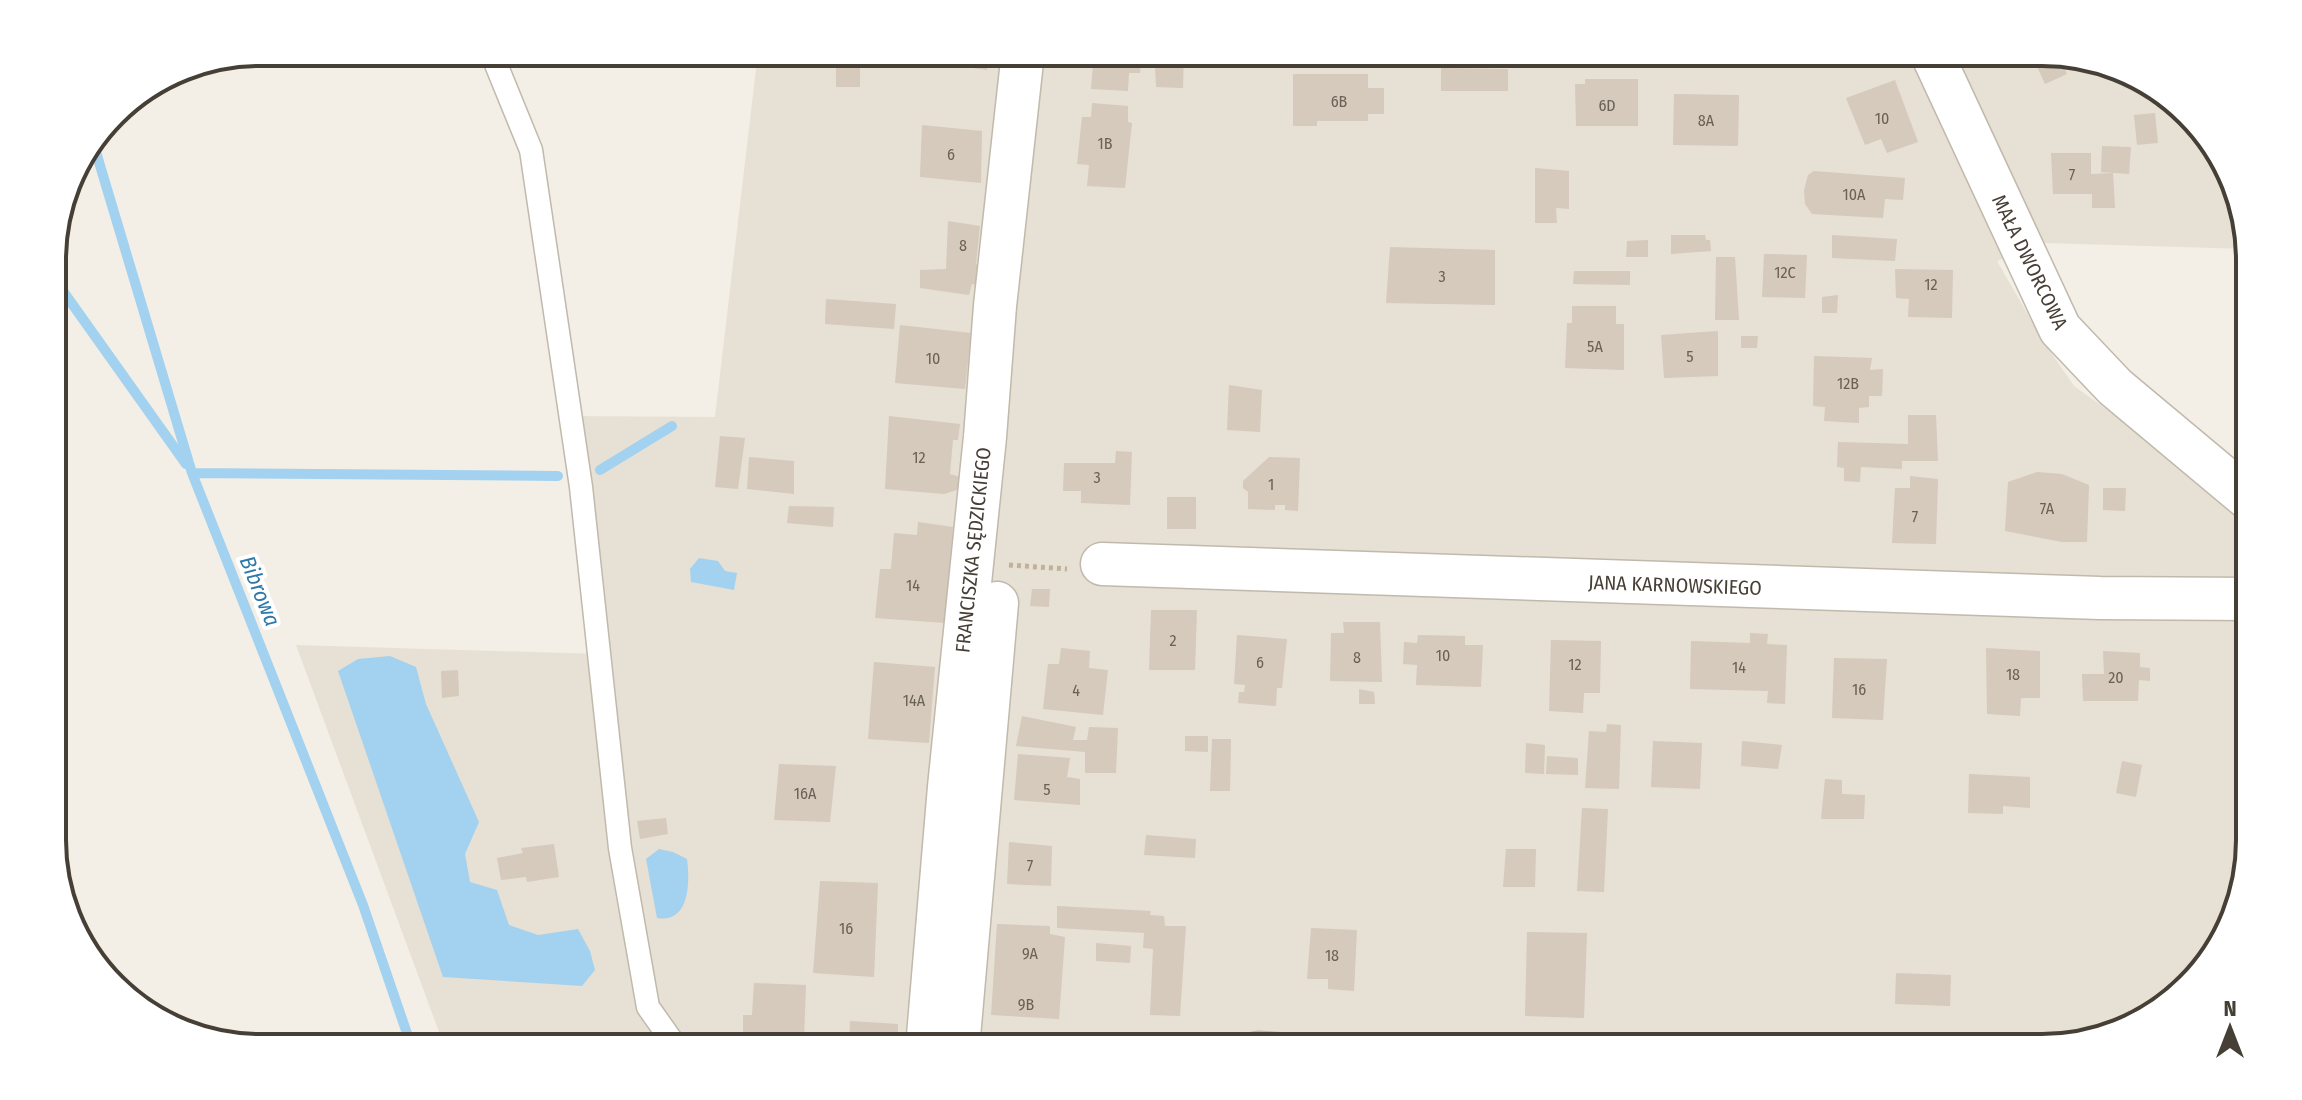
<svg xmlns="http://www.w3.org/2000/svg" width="2302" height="1100" viewBox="0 0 2302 1100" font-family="'Fira Sans Condensed',sans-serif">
	<rect width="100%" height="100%" fill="#f3efe6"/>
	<!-- residential -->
	<path fill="#e7e0d4" d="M758,52H2042L2122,68L2207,134L2248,233V249L2044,243L1997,261L2043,341L2074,386L2160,448L2249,520L2250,841L2234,920L2158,1013L2056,1048H445L296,645L598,654L569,416L715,417Z"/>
	<!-- water -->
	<path fill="#a2d2f0" d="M699,558L718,561L725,571L737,573L734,590L691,582L690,569Z
		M390,656L416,667L426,704L479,822L465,854L470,882L497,890L509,925L538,935L578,929L590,951L595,970L582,986L443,977L338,671L358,659Z
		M659,849L673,852L687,859C690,881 690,924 657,918L646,859Z"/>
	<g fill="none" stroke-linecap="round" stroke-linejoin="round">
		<!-- stream -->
		<path stroke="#a2d2f0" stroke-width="10" d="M93,142L192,473L363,905L412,1048
			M53,277L186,464
			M600,470L672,426
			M192,473L558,476"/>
	</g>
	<!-- building -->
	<path fill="#d5cabb" d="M945,52H989L987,70L943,64Z
		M1094,52H1142L1140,73H1129L1128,91L1091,89Z
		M1162,52H1184L1183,88L1156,87L1155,65H1162Z
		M2049,53L2058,55L2067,74L2045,84L2034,60Z
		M860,65V87H836V66Z
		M1441,68L1508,69V91H1441Z
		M1293,74H1368V88H1384V114H1368V121H1317V126H1293Z
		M1585,79H1638V126H1576L1575,84H1585Z
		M1895,80L1918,142L1887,153L1881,139L1865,145L1846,98Z
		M1674,94L1739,95L1738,146L1673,145Z
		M1092,103L1128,106V122L1132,123L1125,188L1087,186L1089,165L1077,164L1082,117H1091Z
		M2155,113L2158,143L2137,145L2134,115Z
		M922,125L982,131L981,183L920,177Z
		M2102,146L2131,147L2129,174L2101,172Z
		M2051,153H2091V174L2113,173L2115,208H2092V194H2053Z
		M1535,168L1569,171V209L1556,208L1557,223H1535Z
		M1814,171L1905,178L1903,200L1885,199L1883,218L1812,214L1805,204L1804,190L1808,175Z
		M948,221L980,226L976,264L986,265L983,286L972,284L969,295L920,288V270L946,269Z
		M1671,235H1705L1706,240H1710L1711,251L1671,254Z
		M1832,235L1897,239L1895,261L1832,258Z
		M1648,240V257H1626L1627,241Z
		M1390,247L1495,250V305L1386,303Z
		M1764,254L1807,255L1805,298L1762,297Z
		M1716,257H1735L1739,320H1715Z
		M1895,269L1953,270L1952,318L1908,317L1909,299L1896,298Z
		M1574,271H1630V285L1573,284Z
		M1838,295L1837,313H1822V297Z
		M826,299L896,304L894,329L825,324Z
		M1572,306H1616V324H1624V370L1565,368L1567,323H1572Z
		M900,325L971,333L965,389L895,383Z
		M1718,331V376L1664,378L1661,335Z
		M1741,336H1758L1757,348H1741Z
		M1814,356L1872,358L1870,370L1883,369L1882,396H1869V407L1859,408V423L1824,421L1825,407L1813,406Z
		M1229,385L1262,390L1260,432L1227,430Z
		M1908,415H1936L1938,461H1902V469L1861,467L1860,482L1844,481V468L1837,467L1838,442L1908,444Z
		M889,416L960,424L958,440H953L950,474L960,477V485L957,490L944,494L885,489Z
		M720,436L745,438L738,489L715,487Z
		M1116,451L1132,452L1130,505L1081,503V491H1063L1064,463H1115Z
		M749,457L794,461V494L747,489Z
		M1269,457L1300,458L1298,511L1285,510V505H1275V510L1248,509V492L1243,488V481Z
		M2037,472L2062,474L2089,485L2087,542H2062L2005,531L2008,482Z
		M1910,476L1938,479L1936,544L1892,543L1895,488H1910Z
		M2103,488H2126L2125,511L2103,510Z
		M1167,497H1196V529H1167Z
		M789,506L834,507L833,527L787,523Z
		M918,522L953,527L945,623L875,618L880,569H891L894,533L917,535Z
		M1032,589H1050L1049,607L1030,606Z
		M1151,610H1197L1195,670H1149Z
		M1343,622H1380L1382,682L1330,681L1331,633H1344Z
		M1750,633L1768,634L1767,644L1787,645L1785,704L1767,703L1768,691L1690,689L1691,641L1750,643Z
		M1237,635L1287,639L1282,688H1277L1276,706L1238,703L1239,692H1244L1245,685L1234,684Z
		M1418,635L1465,636V645H1483L1481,687L1416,685L1417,665L1403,664L1404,642L1417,643Z
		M1551,640L1601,641L1600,693H1584L1583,713L1549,711Z
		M1061,648L1090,651L1089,668L1108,670L1103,715L1043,709L1048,664H1059Z
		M1986,648L2040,651V698H2021L2020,716L1987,714Z
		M2103,651L2140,653V667L2150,668V681L2139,680L2138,701H2083L2082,674H2104Z
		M1834,658L1887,659L1883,720L1832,718Z
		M874,662L935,667L929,743L868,739Z
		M458,670L459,696L442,698L441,671Z
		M1359,689L1374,692L1375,704H1359Z
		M1022,716L1076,727L1073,740H1087L1089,727L1118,728L1116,773H1085V752L1016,746Z
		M1607,724L1621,725L1619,789L1585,788L1589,731L1606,732Z
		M1185,736H1208V752L1185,751Z
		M1212,739H1231L1230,791H1210Z
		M1653,741L1702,743L1700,789L1651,787Z
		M1742,741L1782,745L1778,769L1741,766Z
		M1526,743L1545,745L1544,774L1525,773Z
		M1018,754L1070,758L1067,777L1080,779V805L1014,800Z
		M1547,756L1578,758V775L1546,774Z
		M2122,761L2142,765L2136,797L2116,793Z
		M779,764L836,766L830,822L774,820Z
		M1969,774L2030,777V808L2003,806V814L1968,813Z
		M1825,779L1842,780V794L1865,795L1864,819H1821Z
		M1582,808L1608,809L1604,892L1577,891Z
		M666,818L668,834L640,839L637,821Z
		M1146,835L1196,839L1195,858L1144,855Z
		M1009,842L1052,846L1051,886L1007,884Z
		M554,844L559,877L527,882L526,877L501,880L497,858L523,853L521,848Z
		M1506,849H1536L1535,887H1503Z
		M820,881L878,883L874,977L813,973Z
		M1057,906L1151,911L1150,915L1164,916L1165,926H1186L1180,1016L1150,1015L1153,949L1143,948L1144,933L1057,928Z
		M997,924L1050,926V934L1065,937L1059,1019L991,1015Z
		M1311,928L1357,930L1354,991L1328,989V979H1307Z
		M1527,932L1587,933L1584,1018L1525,1016Z
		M1096,943L1131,946L1130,963L1096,961Z
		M1896,973L1951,975L1950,1006L1895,1004Z
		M754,983L806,985L804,1038L743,1037V1015H752Z
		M850,1021L898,1024V1048H849Z"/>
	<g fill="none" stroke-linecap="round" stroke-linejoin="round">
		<defs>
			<path id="lane" d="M491,52L531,150L581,487L620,848L648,1007L677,1048
				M1232,1048L1258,1043L1338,1048"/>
			<path id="street" d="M1931,52L2060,329L2115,387L2249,499
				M1102,564L2100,598L2249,599
				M927,1048L949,787L985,437L995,306L1023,52
				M958,1048L997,603"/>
		</defs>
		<!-- lane casing -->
		<use href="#lane" stroke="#c1b9ab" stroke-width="25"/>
		<!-- street casing -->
		<use href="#street" stroke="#c1b9ab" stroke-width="45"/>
		<!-- path -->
		<path stroke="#c0b29a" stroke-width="5" stroke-dasharray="4 4" stroke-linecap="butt" d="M1009,565L1067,569"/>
		<!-- lane -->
		<use href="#lane" stroke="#fff" stroke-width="22"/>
		<!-- street -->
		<use href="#street" stroke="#fff" stroke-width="42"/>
	</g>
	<g text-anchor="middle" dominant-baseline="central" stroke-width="8" stroke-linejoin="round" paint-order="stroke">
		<!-- number labels -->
		<g font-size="16" fill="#6a6256">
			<text x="1339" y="101">6B</text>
			<text x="1607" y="105">6D</text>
			<text x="1882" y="118">10</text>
			<text x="1706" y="120">8A</text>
			<text x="1105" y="143">1B</text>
			<text x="951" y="154">6</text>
			<text x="2072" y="174">7</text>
			<text x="1854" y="194">10A</text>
			<text x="963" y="245">8</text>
			<text x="1785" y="272">12C</text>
			<text x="1442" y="276">3</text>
			<text x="1931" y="284">12</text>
			<text x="1595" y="346">5A</text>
			<text x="1690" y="356">5</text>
			<text x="933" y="358">10</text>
			<text x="1848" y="383">12B</text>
			<text x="919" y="457">12</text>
			<text x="1097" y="477">3</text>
			<text x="1271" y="484">1</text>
			<text x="2047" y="508">7A</text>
			<text x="1915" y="516">7</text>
			<text x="913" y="585">14</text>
			<text x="1173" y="640">2</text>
			<text x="1443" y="655">10</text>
			<text x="1357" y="657">8</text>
			<text x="1260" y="662">6</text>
			<text x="1575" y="664">12</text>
			<text x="1739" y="667">14</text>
			<text x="2013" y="674">18</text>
			<text x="2116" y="677">20</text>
			<text x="1859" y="689">16</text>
			<text x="1076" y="690">4</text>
			<text x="914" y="700">14A</text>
			<text x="1047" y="789">5</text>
			<text x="805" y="793">16A</text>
			<text x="1030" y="865">7</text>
			<text x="846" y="928">16</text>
			<text x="1030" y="953">9A</text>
			<text x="1332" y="955">18</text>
			<text x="1026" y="1004">9B</text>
		</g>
		<!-- street labels -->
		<g font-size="20" fill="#463f35" stroke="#fff">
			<text transform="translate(2030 262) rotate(64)">MAŁA DWORCOWA</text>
			<text transform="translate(973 550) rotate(-84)">FRANCISZKA SĘDZICKIEGO</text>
			<text transform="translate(1675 585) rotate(2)">JANA KARNOWSKIEGO</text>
		</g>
		<!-- water labels -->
		<g font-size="22" font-style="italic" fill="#2d78aa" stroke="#fff">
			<text transform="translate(260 591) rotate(68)">Bibrowa</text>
		</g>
	</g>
	<!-- crop -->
	<path d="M0 0H2302V1100H0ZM260 66H2042A194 194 0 0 1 2236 260V840A194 194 0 0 1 2042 1034H260A194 194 0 0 1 66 840V260A194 194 0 0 1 260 66Z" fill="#fff" fill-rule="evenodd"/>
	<path fill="none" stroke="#463f35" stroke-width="4" d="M260 66H2042A194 194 0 0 1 2236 260V840A194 194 0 0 1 2042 1034H260A194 194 0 0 1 66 840V260A194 194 0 0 1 260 66Z"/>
	<!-- north arrow -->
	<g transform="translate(2230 1028)" stroke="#ffffff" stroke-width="6" paint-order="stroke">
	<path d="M0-6L14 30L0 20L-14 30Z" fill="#463f35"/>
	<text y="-12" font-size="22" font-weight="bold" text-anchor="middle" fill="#463f35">N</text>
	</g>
</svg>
